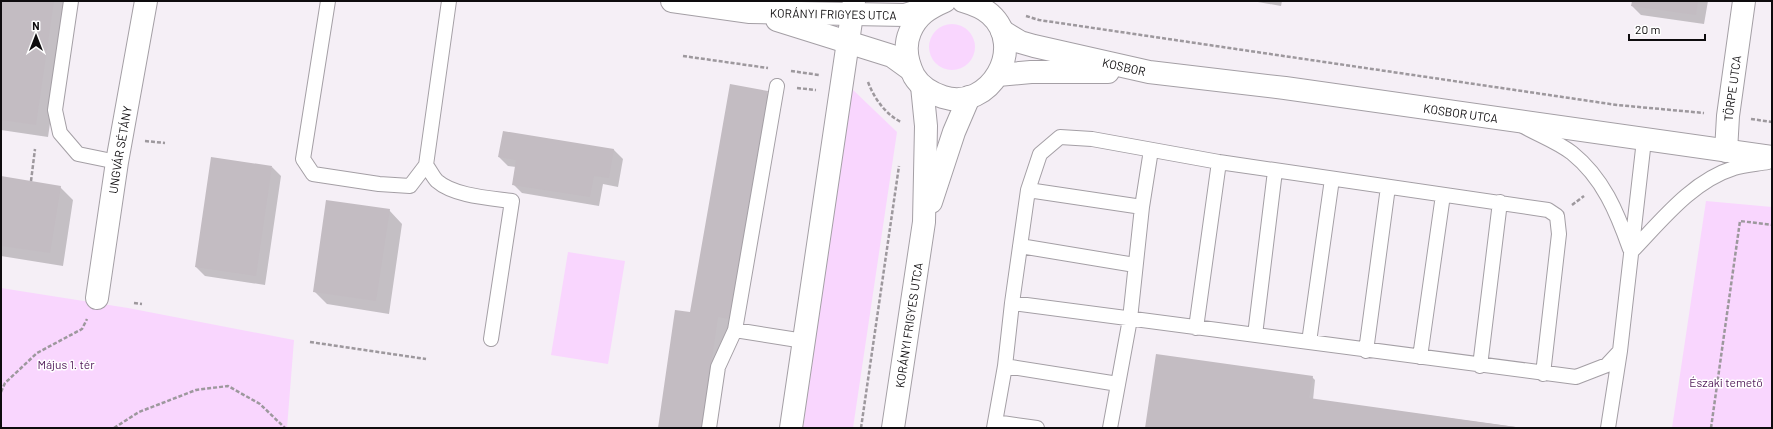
<svg xmlns="http://www.w3.org/2000/svg" width="1773" height="429" viewBox="0 0 1773 429" font-family="Barlow,sans-serif">
	<rect width="100%" height="100%" fill="#f5eff6"/>
	<!-- green -->
	<path fill="#f9d6fe" d="M929 47a23 23 0 1 1 46 0a23 23 0 1 1-46 0Z
		M851,88L897,132L853,428H803Z
		M1706,201L1772,207V428H1672Z
		M568,252L625,261L608,364L551,355Z
		M1,288L128,308L294,340L287,428H1Z"/>
	<!-- shadow -->
	<path fill="#0003" d="M1,1H68L48,137L1,130Z
		M1252,1H1282L1281,6Z
		M1633,1H1708L1704,24L1641,15L1632,6Z
		M768,92L778,102L729,327L714,428H659L691,313Z
		M614,150L623,159L618,187L603,184L599,206L522,193L513,184L516,167L508,166L499,157Z
		M272,167L281,176L265,285L205,276L196,267Z
		M1,177L60,187L73,200L63,266L1,256Z
		M389,210L402,224L389,314L327,304L314,291Z
		M1312,377L1315,380L1313,400L1523,428H1146Z"/>
	<!-- building -->
	<path fill="#c3bcc2" d="M1,1H54L36,125L1,120Z
		M1632,1H1698L1696,15L1631,6Z
		M730,84L768,91L729,319L718,317L702,428H658L675,310L690,312Z
		M503,131L614,149L609,178L594,176L590,197L512,185L516,160L498,157Z
		M211,157L272,166L256,276L195,267Z
		M1,176L61,186L50,253L1,246Z
		M326,200L390,209L376,301L313,292Z
		M1156,354L1313,376L1309,398L1523,428H1145Z"/>
	<g fill="none" stroke-linecap="round" stroke-linejoin="round">
		<defs>
			<path id="lane" d="M71,1L55,110L60,133L78,154L117,162
				M328,1L303,159L313,174L379,184L410,186L426,165L449,1
				M777,86L735,330L804,341
				M1523,126C1539,135 1558,142 1572,153C1603,178 1617,212 1630,249
				M426,165C430,170 433,177 437,181C454,196 490,198 512,201L491,339
				M1028,190L1142,207
				M1020,246L1135,265
				M1632,251C1661,221 1692,181 1734,168C1745,165 1757,164 1768,162
				M1012,303L1576,377L1607,365L1620,351
				M1196,328L1219,162
				M1255,335L1275,171
				M1309,342L1332,179
				M1366,351L1388,187
				M1420,357L1443,195
				M1005,366L1118,384
				M1480,366L1500,202
				M995,422L1037,428
				M709,428L718,367L735,330
				M994,428L1005,366L1012,303L1028,190L1040,154L1060,137L1092,139L1219,162L1548,210L1557,216L1559,234L1543,374
				M1110,428L1130,319L1142,207L1151,150
				M1608,428L1620,351L1644,140"/>
			<g id="street">
				<path id="s1" d="M672,1L750,12L852,14L905,15L933,6"/>
				<path d="M777,20L892,56L910,69"/>
				<path id="s2" d="M1002,31L1020,42L1034,46L1149,72L1285,88L1772,157"/>
				<path d="M998,75L1031,72H1108"/>
				<path id="s3" d="M1726,151L1728,116L1744,1"/>
				<path id="s4" d="M97,298L117,162L146,1"/>
				<path d="M791,428L854,1"/>
			</g>
			<g id="secondary">
				<path d="M945,1C929,8 917,15 910,32C904,46 907,62 914,76C920,86 931,93 943,97C990,112 1027,47 990,14C982,7 973,4 963,1"/>
				<path d="M931,202L954,132L969,97"/>
				<path id="s5" d="M893,428L924,222L926,126L922,86"/>
			</g>
		</defs>
		<!-- lane casing -->
		<use href="#lane" stroke="#a49fa5" stroke-width="16"/>
		<!-- street casing -->
		<use href="#street" stroke="#a49fa5" stroke-width="24"/>
		<!-- secondary casing -->
		<use href="#secondary" stroke="#a49fa5" stroke-width="24"/>
		<!-- path -->
		<path stroke="#9d989d" stroke-width="2.5" stroke-dasharray="4 2" stroke-linecap="butt" d="M1026,16L1039,20L1617,105L1704,113
			M683,56L768,68
			M791,71L819,75
			M868,82C874,98 885,114 901,122
			M797,88L816,90
			M1751,119L1772,122
			M145,141L165,143
			M31,181L35,149
			M1572,205L1584,196
			M134,303L142,304
			M310,342L426,359
			M1,392L5,383L37,353L82,329L87,319
			M114,428L139,412L196,390L228,386L260,404L285,428
			M861,428L899,166
			M1711,428L1740,221L1772,225"/>
		<!-- lane -->
		<use href="#lane" stroke="#fff" stroke-width="14"/>
		<!-- street -->
		<use href="#street" stroke="#fff" stroke-width="22"/>
		<!-- secondary -->
		<use href="#secondary" stroke="#fff" stroke-width="22"/>
	</g>
	<g text-anchor="middle" dominant-baseline="central" stroke-width="3" stroke-linejoin="round" paint-order="stroke">
		<!-- street labels -->
		<g font-size="12" fill="#0e0c0e" stroke="#fff">
			<text stroke="none"><textPath href="#s1" startOffset="162">KORÁNYI FRIGYES UTCA</textPath></text>
			<text stroke="none"><textPath href="#s2" startOffset="128">KOSBOR</textPath></text>
			<text stroke="none"><textPath href="#s3" startOffset="63">TÖRPE UTCA</textPath></text>
			<text stroke="none"><textPath href="#s2" startOffset="468">KOSBOR UTCA</textPath></text>
			<text stroke="none"><textPath href="#s4" startOffset="150">UNGVÁR SÉTÁNY</textPath></text>
			<text stroke="none"><textPath href="#s5" startOffset="104">KORÁNYI FRIGYES UTCA</textPath></text>
		</g>
		<!-- park labels -->
		<g font-size="12" fill="#501a59" stroke="#fff">
			<text x="66" y="364">Május 1. tér</text>
			<text x="1726" y="382">Északi temető</text>
		</g>
	</g>
	<!-- border -->
	<rect width="1773" height="429" fill="none" stroke="#0e0c0e" stroke-width="4"/>
	<!-- north arrow -->
	<g transform="translate(36 36)" stroke="#ffffff" stroke-width="3" paint-order="stroke">
	<path d="M0-3L7 15L0 10L-7 15Z" fill="#0e0c0e"/>
	<text y="-6" font-size="11" font-weight="bold" text-anchor="middle" fill="#0e0c0e">N</text>
	</g>
	<!-- scale -->
	<path d="M1629 34v6h76v-6" fill="none" stroke="#0e0c0e" stroke-width="2"/>
	<text x="1635" y="34" font-size="12" fill="#0e0c0e" stroke="#ffffff" stroke-width="3" paint-order="stroke">20 m</text>
</svg>
